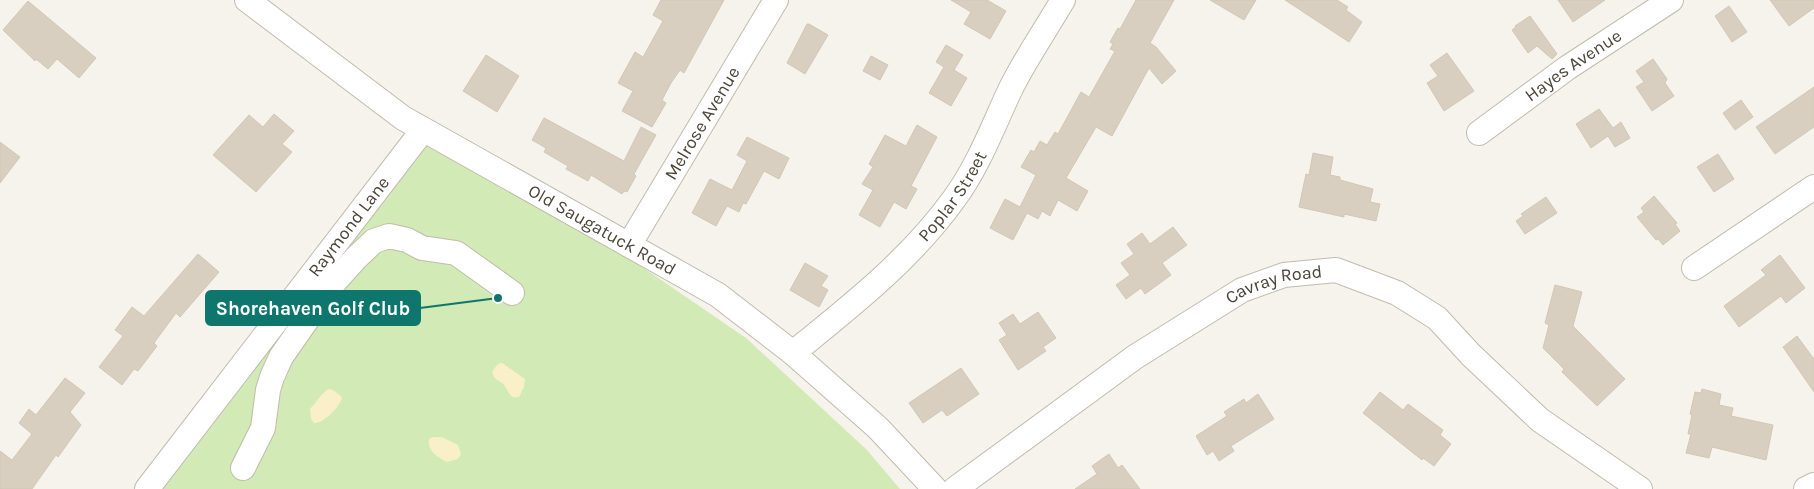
<svg xmlns="http://www.w3.org/2000/svg" width="1814" height="489" viewBox="0 0 1814 489" font-family="Karla,sans-serif">
	<rect width="100%" height="100%" fill="#f6f3ec"/>
	<!-- green -->
	<path fill="#d2eab5" d="M426,145L629,258L746,338L867,450L900,489H162Z"/>
	<!-- sand -->
	<path fill="#f9efc9" d="M502,363L525,379L524,387L519,397C509,399 509,391 504,385C501,381 497,381 494,377L492,372C495,368 497,363 502,363Z
		M329,389L333,390L342,397C341,406 323,424 314,423L311,419L310,409C316,403 321,393 329,389Z
		M433,437H442L458,445L461,454L458,459L447,462C437,457 427,451 429,439Z"/>
	<!-- building -->
	<path fill="#d8cfc1" stroke="#d3c7b4" d="M661,0H724L684,73L680,70L671,83L662,100L666,103L652,127L622,111L633,91L618,83L635,52L643,57L663,21L653,15Z
		M951,0H987L1006,11L990,39L964,24L971,12Z
		M1136,0H1174L1150,43L1156,47L1176,71L1162,84L1149,68L1112,136L1096,127L1066,178L1088,191L1077,211L1058,200L1050,216L1042,211L1038,219L1027,213L1013,240L990,228L1005,199L1020,207L1036,175L1021,167L1031,150L1034,152L1040,141L1047,145L1055,132L1058,134L1081,92L1089,97L1115,51L1110,49L1113,44L1110,42L1118,28L1120,29Z
		M1210,0H1256L1244,20Z
		M1285,0H1337L1348,7L1346,10L1362,22L1349,42Z
		M1558,0H1605L1573,22Z
		M1770,0H1814V8L1789,26Z
		M28,1L96,58L79,78L57,59L48,69L36,59L35,61L3,30Z
		M1729,6L1747,32L1732,42L1715,16Z
		M1530,16L1557,54L1552,59L1537,46L1528,53L1512,30L1516,27L1515,26Z
		M807,24H809L828,35L805,74L787,63Z
		M946,45L963,55L954,70L967,78L951,106L929,93L944,67L936,62Z
		M1447,53L1474,91L1444,111L1427,83L1438,76L1430,65Z
		M486,55L519,76L497,112L463,91Z
		M871,56L888,65L880,80L863,71Z
		M1653,59L1667,79L1665,83L1674,96L1652,111L1636,87L1644,82L1636,71Z
		M1814,87V127L1775,154L1756,127Z
		M1741,100L1753,117L1735,130L1723,113Z
		M1599,109L1613,128L1621,122L1630,138L1615,147L1608,136L1591,148L1576,124Z
		M274,114L294,131L282,144L292,152L256,192L213,155L249,115L263,127Z
		M544,118L624,161L641,127L656,135L634,174L636,176L627,192L624,191L622,194L591,175L588,181L566,169L568,166L544,152L546,148L532,140Z
		M917,125L937,137L911,186L917,189L906,209L894,202L880,227L859,215L873,190L862,184L873,167L869,164L885,135L906,146Z
		M747,137L789,158L779,179L764,171L746,204L743,203L739,212L727,206L716,226L692,213L710,179L732,190L747,161L737,155Z
		M0,142L20,157L0,183Z
		M1313,153L1333,157L1330,175L1340,177V180L1373,189L1370,202L1380,204L1376,221L1344,214V217L1299,207L1306,174L1309,175Z
		M1718,154L1734,179L1714,192L1697,167Z
		M1654,196L1677,223L1675,224L1680,231L1663,245L1658,239L1656,240L1637,217L1644,212L1641,208Z
		M1546,197L1557,213L1525,234L1516,221L1523,216L1521,214Z
		M1173,227L1187,245L1162,263L1171,275L1145,294L1141,288L1126,299L1116,285L1130,275L1121,263L1134,254L1127,244L1142,233L1150,244Z
		M198,254L219,272L180,317L176,313L154,343L157,346L138,371L134,369L122,385L99,367L123,336L115,330L132,307L144,316Z
		M1780,255L1805,288L1786,303L1781,296L1739,327L1724,306L1766,275L1761,270Z
		M805,263L828,276L821,286L828,290L819,307L790,290Z
		M1555,285L1582,292L1573,326L1625,379L1597,406L1562,372L1564,369L1543,348L1549,325L1545,323Z
		M1038,312L1056,338L1043,347L1046,351L1018,370L999,340L1007,335L999,323L1013,314L1020,324Z
		M1797,336L1814,359V392L1783,347Z
		M961,368L979,394L947,416L942,410L923,423L909,403Z
		M65,378L85,393L70,412L81,425L58,457L56,455L32,489H0V451L12,460L32,434L19,423L29,409L36,415Z
		M1702,389L1721,394L1719,405L1733,408L1731,416L1773,425L1766,460L1712,447L1709,458L1686,453L1691,434H1688L1692,415L1690,414L1695,392L1701,393Z
		M1380,392L1403,410L1408,404L1443,430L1440,435L1451,444L1434,466L1423,458L1422,460L1363,413Z
		M1258,394L1274,419L1231,446L1234,451L1219,461L1213,451L1207,455L1196,436L1227,416L1224,412L1244,399L1246,403Z
		M1109,454L1118,468L1122,465L1140,489H1075L1097,474L1092,466Z"/>
	<g fill="none" stroke-linecap="round" stroke-linejoin="round">
		<defs>
			<g id="minor">
				<path id="s1" d="M247,0L403,118L718,295L793,353L878,428L935,489"/>
				<path id="s2" d="M1479,133L1567,68L1671,0"/>
				<path id="s3" d="M629,245L776,0"/>
				<path d="M1694,268L1814,187"/>
				<path id="s4" d="M793,353C851,306 910,260 954,199C979,165 993,126 1011,88C1026,58 1046,29 1063,0"/>
				<path d="M243,468L263,428L268,390L272,377L281,357L329,288L356,258L374,241L389,236L407,240L422,248L456,253L512,293"/>
				<path id="s5" d="M147,489L423,130"/>
				<path id="s6" d="M955,489L1135,357L1242,290L1284,275L1336,270L1397,293L1437,318L1471,355L1540,420L1640,489"/>
				<path d="M1806,489L1814,485"/>
			</g>
		</defs>
		<!-- minor casing -->
		<use href="#minor" stroke="#c2bbae" stroke-width="26"/>
		<!-- minor -->
		<use href="#minor" stroke="#fff" stroke-width="24"/>
	</g>
	<g text-anchor="middle" dominant-baseline="central" stroke-width="4" stroke-linejoin="round" paint-order="stroke">
		<!-- street labels -->
		<g font-size="18" fill="#4b4439" stroke="#fff">
			<text stroke="none"><textPath href="#s2" startOffset="116">Hayes Avenue</textPath></text>
			<text stroke="none"><textPath href="#s3" startOffset="142">Melrose Avenue</textPath></text>
			<text stroke="none"><textPath href="#s4" startOffset="225">Poplar Street</textPath></text>
			<text stroke="none"><textPath href="#s5" startOffset="331">Raymond Lane</textPath></text>
			<text stroke="none"><textPath href="#s1" startOffset="424">Old Saugatuck Road</textPath></text>
			<text stroke="none"><textPath href="#s6" startOffset="382">Cavray Road</textPath></text>
		</g>
	</g>
	<!-- callouts -->
	<path fill="none" stroke="#0f766e" stroke-width="2" d="M498 298L420 308"/>
	<circle fill="#0f766e" stroke="#fff" stroke-width="2" cx="498" cy="298" r="5"/>
	<rect fill="#0f766e" stroke="#0f766e" stroke-width="2" x="206" y="291" width="214" height="34" rx="5"/>
	<g font-size="19" text-anchor="middle" font-weight="bold" fill="#fff">
		<text x="313" y="315">Shorehaven Golf Club</text>
	</g>
</svg>
